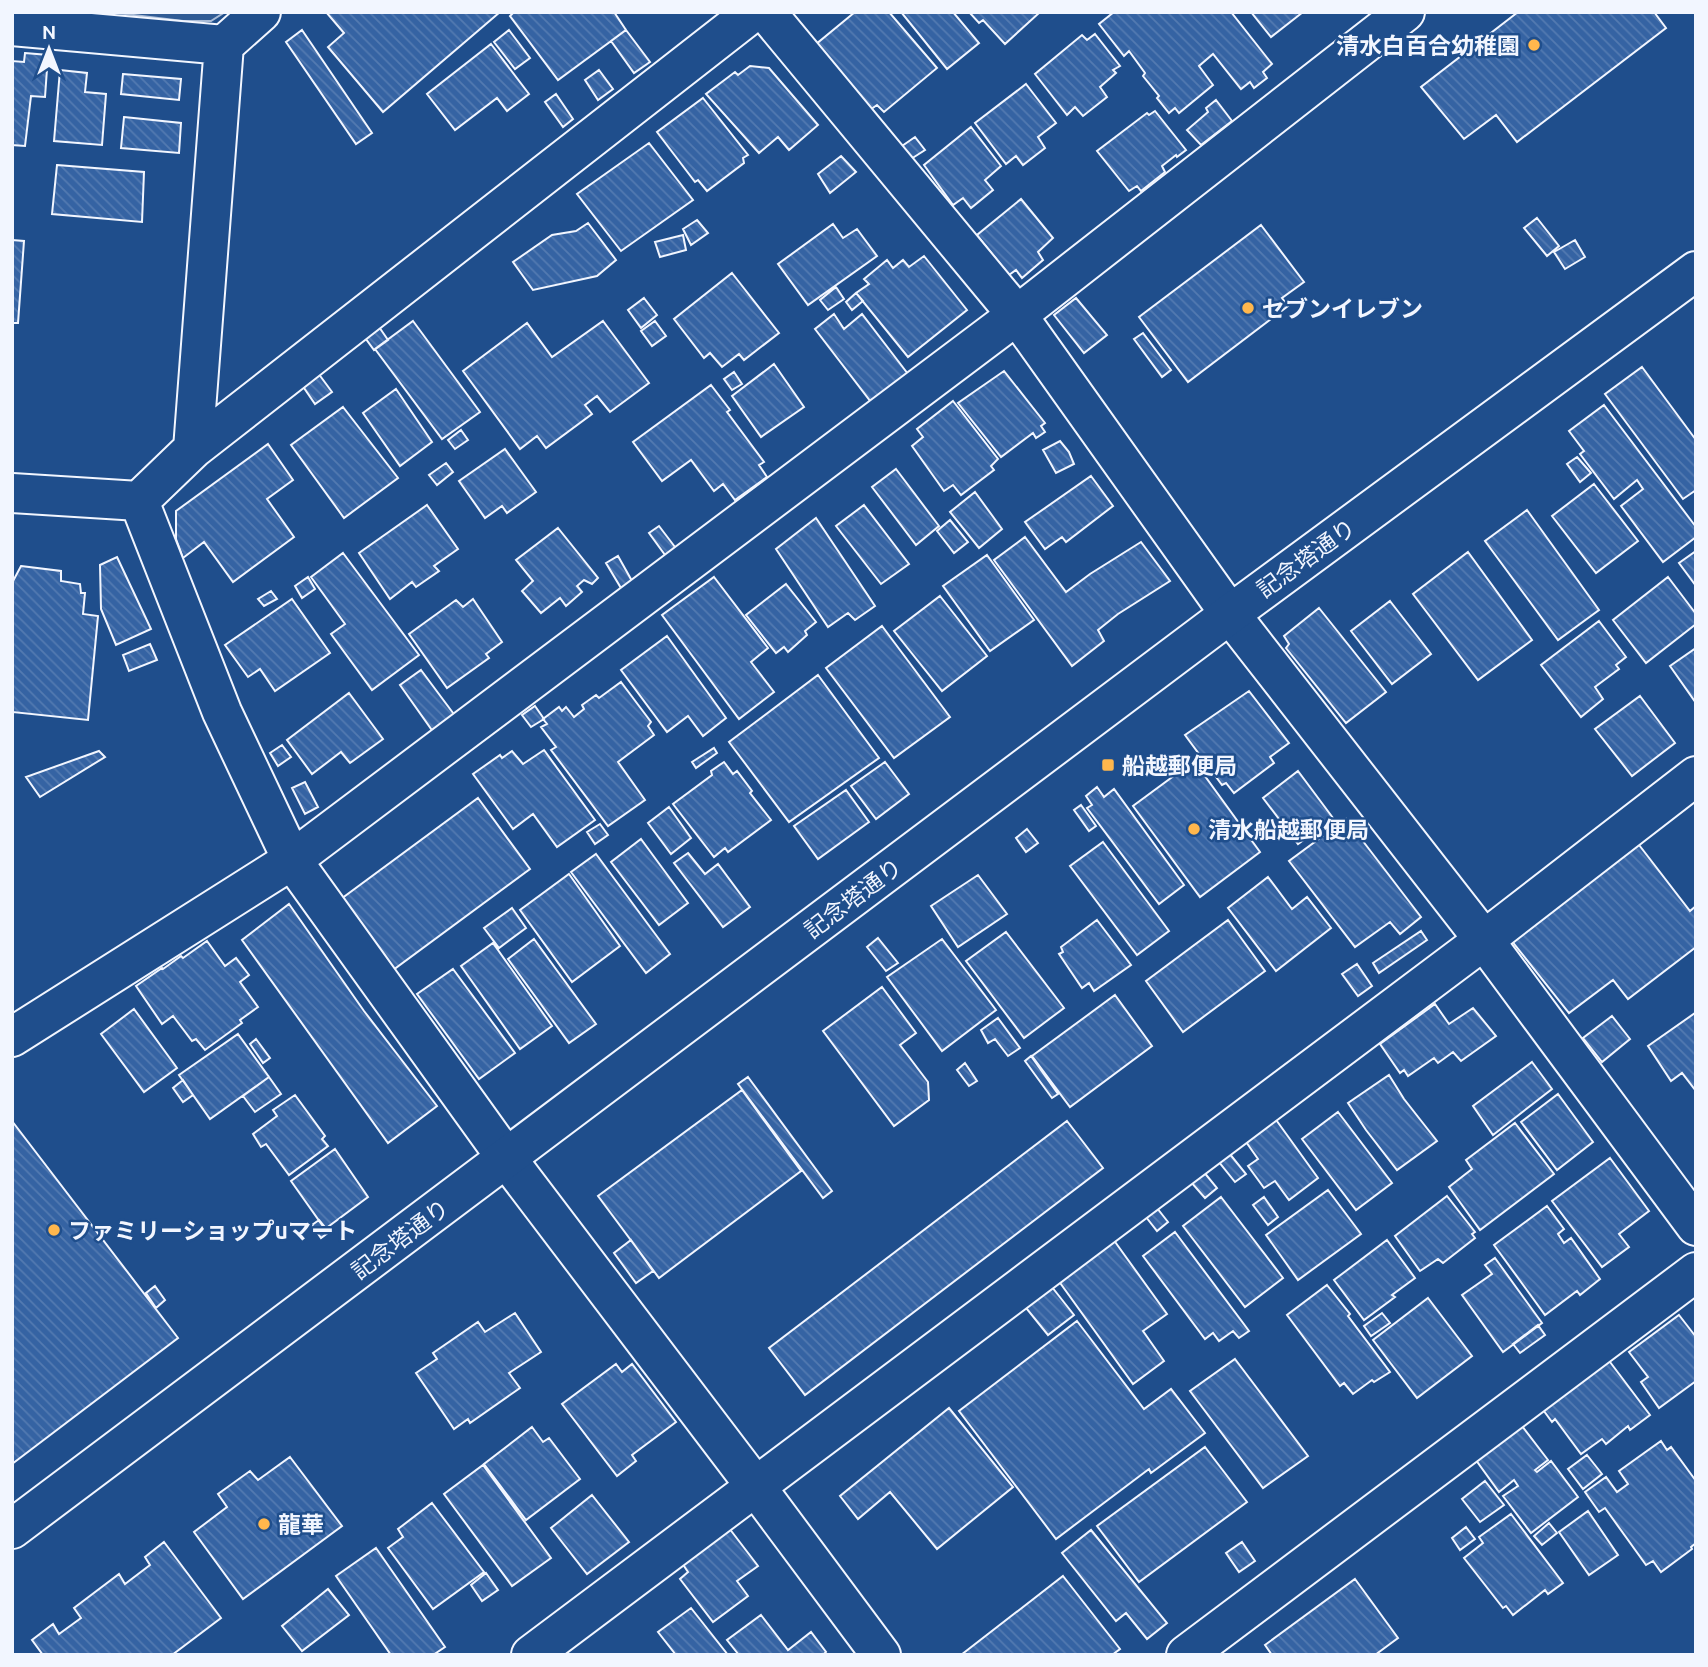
<svg xmlns="http://www.w3.org/2000/svg" width="1708" height="1667" viewBox="0 0 1708 1667" font-family="Ubuntu,'Noto Sans JP',sans-serif">
	<defs>
		<pattern id="park-crowns" width="20" height="18" patternUnits="userSpaceOnUse" patternTransform="scale(1.75)"><rect width="20" height="18" fill="#305b95"/><path d="M2 6a3 3 0 1 1 6 0M12 15a3 3 0 1 1 6 0" fill="none" stroke="#4e73a5"/></pattern>
		<pattern id="building-back-hatch" width="6" height="6" patternUnits="userSpaceOnUse" patternTransform="scale(1.75)"><rect width="6" height="6" fill="#3563a3"/><path d="M-1 5l2 2M0 0l6 6M5-1l2 2" fill="none" stroke="#537ab1"/></pattern>
	</defs>
	<rect width="100%" height="100%" fill="#1f4e8c"/>
	<!-- park -->
	<path fill="url(#park-crowns)" stroke="#a8bbd7" stroke-width="2" d="M109,12H225L211,21H183Z"/>
	<!-- building -->
	<path fill="url(#building-back-hatch)" stroke="#f2f6ff" stroke-width="2" d="M326,12H500L383,112L328,47L344,33Z
		M514,12H614L626,30L558,80L510,16Z
		M855,12H889L937,68L884,112L877,105L870,110L815,45Z
		M901,12H953L979,43L947,69Z
		M969,12H1038L1039,13L1005,44L983,20L979,23Z
		M1114,12H1231L1272,64L1263,72L1267,78L1254,88L1250,82L1241,89L1213,54L1199,66L1213,85L1179,113L1175,108L1169,113L1157,98L1159,96L1143,76L1145,73L1129,51L1124,56L1099,24Z
		M1251,12H1303L1271,37Z
		M1518,12H1654L1666,28L1517,142L1496,115L1464,139L1421,87Z
		M302,30L372,133L356,144L286,42Z
		M509,30L530,58L515,69L494,42Z
		M626,30L650,62L634,73L611,41Z
		M1095,34L1120,66L1113,70L1116,73L1100,87L1107,97L1083,116L1075,107L1067,115L1035,74L1082,35L1087,40Z
		M491,44L529,94L507,111L497,98L455,130L427,94Z
		M25,53L48,55L45,97L31,96L25,146L12,145V61L24,62Z
		M750,66L769,68L818,125L789,150L778,137L759,153L706,94L735,72L738,75Z
		M60,70L87,73L85,92L106,94L102,145L54,141Z
		M599,70L613,89L598,100L585,80Z
		M123,74L181,79L179,100L121,94Z
		M1026,84L1056,123L1038,137L1045,148L1023,165L1016,156L1006,164L975,123Z
		M556,94L573,119L563,127L545,102Z
		M703,98L748,155L743,158L744,163L707,191L698,180L695,182L657,132Z
		M1216,100L1232,121L1201,145L1187,130L1208,112L1206,108Z
		M1155,111L1186,150L1177,157L1176,155L1162,166L1165,172L1141,191L1137,186L1129,191L1097,151L1147,113L1149,115Z
		M124,117L181,123L179,153L121,148Z
		M971,127L1001,166L985,180L993,190L971,208L963,198L953,205L924,165Z
		M915,137L925,150L911,159L902,146Z
		M649,143L693,200L621,251L577,194Z
		M841,156L856,172L830,193L818,174Z
		M57,165L144,172L142,222L52,214Z
		M1021,199L1053,238L1038,252L1043,260L1022,278L1016,270L1009,275L977,235Z
		M1537,218L1559,246L1547,256L1524,228Z
		M697,220L708,233L691,245L683,229Z
		M588,223L616,260L597,276L533,290L513,262L552,235L576,231Z
		M833,224L843,238L857,229L877,256L808,305L778,264Z
		M1261,225L1304,282L1282,298L1288,306L1188,382L1139,317Z
		M683,235L686,250L660,257L655,242Z
		M12,240L24,241L18,323H12Z
		M1575,240L1585,257L1565,269L1554,252Z
		M924,256L967,310L908,357L856,293L869,284L864,279L887,260L893,268L903,260L909,267Z
		M732,273L779,333L744,360L739,354L722,367L710,353L704,358L674,319Z
		M836,287L844,299L828,310L820,300Z
		M856,293L863,301L852,310L846,302Z
		M644,298L657,315L641,328L628,310Z
		M1076,298L1107,335L1084,353L1054,315Z
		M834,314L844,329L862,314L908,374L871,402L815,329Z
		M413,321L480,412L442,439L375,349Z
		M603,321L649,383L610,412L597,396L585,405L592,414L546,448L537,436L520,449L463,371L527,323L552,357Z
		M655,321L666,336L652,346L641,331Z
		M377,324L388,340L374,350L363,335Z
		M1143,333L1171,370L1162,377L1134,339Z
		M774,364L804,407L761,437L732,396Z
		M1642,367L1696,440V490L1683,499L1605,394Z
		M1004,371L1045,423L1041,426L1045,432L1036,438L1033,433L1001,457L958,403Z
		M734,372L742,384L732,390L724,379Z
		M318,373L332,392L315,404L302,385Z
		M711,385L730,410L727,412L764,462L759,465L767,477L735,500L723,484L714,491L691,460L662,481L633,442Z
		M396,389L432,442L400,466L363,413Z
		M953,401L998,459L991,466L994,470L961,495L953,485L944,491L912,446L923,437L917,429Z
		M1604,405L1696,527V537L1663,562L1621,506L1643,489L1637,480L1614,499L1580,454L1584,451L1569,431Z
		M343,407L398,478L344,518L291,445Z
		M461,430L468,440L455,449L448,440Z
		M1060,441L1069,452L1074,464L1056,473L1043,450Z
		M268,444L293,480L267,499L294,537L233,582L204,542L183,558L176,539V511Z
		M505,449L536,492L507,513L502,506L485,518L459,481Z
		M1577,457L1591,473L1580,482L1567,464Z
		M446,463L453,472L437,485L429,475Z
		M896,469L939,526L916,545L872,487Z
		M1091,476L1113,506L1066,542L1062,537L1045,549L1025,522Z
		M1594,484L1638,541L1596,573L1552,516Z
		M975,492L1002,529L979,548L950,512Z
		M427,505L458,549L434,566L439,571L416,587L412,582L390,599L359,553Z
		M864,505L909,564L881,584L836,526Z
		M1527,510L1599,610L1558,640L1485,541Z
		M816,518L875,606L855,620L848,613L828,627L776,549Z
		M950,520L968,542L954,553L937,531Z
		M659,526L678,551L668,559L649,533Z
		M558,528L598,578L592,584L584,580L577,586L582,592L566,606L560,598L541,613L522,591L533,581L516,560Z
		M1025,537L1066,592L1090,574L1141,542L1170,581L1118,614L1098,630L1104,641L1072,666L994,560Z
		M1696,551V586L1679,563Z
		M1468,552L1532,640L1478,680L1413,594Z
		M343,553L419,655L372,690L331,634L345,624L311,577Z
		M987,555L1034,620L990,651L943,586Z
		M618,556L632,581L621,588L606,563Z
		M117,557L151,629L116,645L101,609L100,565Z
		M21,566L61,571V581L80,584L81,593H85L83,614L98,616L88,720L13,712L12,718V583Z
		M308,577L315,589L302,598L295,586Z
		M714,577L768,648L751,662L774,692L739,719L662,615Z
		M1668,577L1696,614V624L1646,663L1613,620Z
		M786,584L816,622L805,631L807,635L788,652L784,647L776,653L746,615Z
		M271,591L277,599L264,606L258,599Z
		M940,596L987,656L942,691L894,631Z
		M292,599L330,653L275,691L260,669L248,677L225,645Z
		M473,599L502,642L486,654L489,658L447,688L409,634L456,600L463,607Z
		M1390,601L1431,654L1392,684L1351,631Z
		M1319,608L1386,692L1346,723L1286,648L1289,644L1284,636Z
		M1599,621L1626,657L1616,665L1619,669L1595,687L1603,699L1581,717L1541,665Z
		M882,626L950,717L894,758L826,668Z
		M667,636L726,718L703,736L688,716L667,732L621,670Z
		M150,644L157,660L129,671L123,655Z
		M1696,648V703L1670,666Z
		M421,670L456,717L434,733L400,685Z
		M818,675L879,758L789,822L729,742Z
		M621,682L651,722L648,726L654,735L618,762L645,800L608,826L551,750L556,747L541,727L547,724L543,719L559,707L562,711L566,707L574,717L584,709L582,705L596,695L599,698Z
		M1249,691L1289,743L1270,757L1274,763L1234,793L1226,783L1222,785L1185,735Z
		M349,693L383,739L350,763L341,752L312,774L287,740Z
		M1640,696L1675,743L1632,776L1595,729Z
		M535,706L544,719L531,727L522,715Z
		M282,745L291,757L278,766L270,753Z
		M714,748L717,753L696,768L692,762Z
		M544,750L595,820L557,847L533,814L513,829L473,774L500,755L502,758L512,751L523,764Z
		M99,751L105,757L40,797L26,777Z
		M1194,761L1260,852L1200,897L1133,806Z
		M724,762L733,774L737,771L752,791L750,793L771,820L728,852L725,848L714,857L673,804L712,775L711,771Z
		M885,762L909,794L876,819L851,786Z
		M1298,771L1333,818L1298,844L1263,798Z
		M305,782L318,807L305,814L292,788Z
		M1097,787L1104,797L1114,789L1184,885L1159,904L1087,808L1092,805L1086,796Z
		M846,790L869,822L818,859L794,826Z
		M478,798L530,869L393,970L341,899Z
		M1081,805L1096,826L1089,831L1074,810Z
		M669,807L691,838L671,854L648,823Z
		M1346,819L1421,917L1400,934L1390,922L1355,947L1289,861Z
		M600,824L608,835L595,844L587,832Z
		M1027,829L1038,843L1026,852L1016,838Z
		M641,839L688,903L659,925L611,862Z
		M1636,841L1690,911L1696,906V947L1628,999L1613,980L1569,1013L1511,940Z
		M1103,842L1169,931L1137,955L1070,866Z
		M688,853L705,874L718,864L750,907L723,927L674,863Z
		M596,854L670,954L646,973L571,872Z
		M569,874L620,946L572,982L520,910Z
		M978,875L1007,914L958,947L931,906Z
		M1268,877L1292,909L1307,897L1331,928L1276,971L1228,908Z
		M289,904L364,1011L437,1106L388,1143L242,940Z
		M512,908L526,928L499,948L484,928Z
		M1097,920L1131,965L1094,991L1089,983L1082,988L1059,954L1063,952L1061,947Z
		M1228,920L1265,971L1183,1032L1146,981Z
		M1421,931L1427,940L1379,973L1373,963Z
		M1006,932L1064,1008L1024,1038L966,961Z
		M878,938L898,963L886,971L867,947Z
		M534,939L596,1024L569,1043L508,959Z
		M942,939L996,1010L942,1051L887,977Z
		M207,941L225,966L236,958L249,975L240,982L258,1007L240,1020L242,1023L205,1050L196,1039L192,1041L173,1016L162,1024L136,986L162,968L163,969L181,956L183,958Z
		M493,943L552,1026L520,1049L461,966Z
		M1357,964L1372,986L1358,996L1342,974Z
		M453,969L515,1053L479,1079L417,994Z
		M882,987L916,1033L900,1045L928,1082L929,1100L894,1126L823,1031Z
		M1115,995L1152,1046L1070,1107L1032,1056Z
		M1435,1004L1449,1024L1473,1008L1496,1036L1461,1061L1453,1052L1438,1063L1434,1058L1408,1076L1404,1070L1400,1073L1380,1044Z
		M134,1009L177,1068L144,1092L101,1034Z
		M1695,1013L1696,1015V1091L1682,1073L1671,1081L1648,1046Z
		M1612,1016L1630,1039L1602,1062L1583,1038Z
		M998,1018L1020,1048L1008,1056L995,1039L988,1043L981,1030Z
		M238,1034L269,1077L210,1119L179,1075Z
		M256,1039L270,1058L263,1063L250,1044Z
		M1031,1056L1058,1094L1052,1098L1025,1061Z
		M1532,1062L1552,1089L1493,1135L1473,1106Z
		M965,1063L977,1081L969,1086L957,1070Z
		M1389,1075L1404,1099L1437,1141L1397,1170L1366,1130L1348,1103Z
		M269,1077L281,1094L255,1112L243,1096Z
		M748,1077L832,1191L823,1198L738,1084Z
		M183,1080L193,1095L183,1102L173,1088Z
		M742,1090L801,1171L659,1278L598,1196Z
		M1558,1094L1593,1142L1557,1170L1521,1122Z
		M295,1095L325,1136L322,1139L328,1146L289,1175L266,1144L261,1147L253,1134L277,1116L273,1110Z
		M1338,1112L1392,1183L1356,1210L1302,1139Z
		M1274,1117L1318,1178L1289,1200L1275,1181L1264,1188L1248,1166L1258,1159L1244,1139Z
		M12,1121L178,1338L12,1464Z
		M1067,1121L1103,1168L805,1395L769,1348Z
		M1515,1123L1554,1174L1480,1230L1449,1187L1472,1169L1466,1160Z
		M335,1149L368,1197L325,1229L291,1181Z
		M1229,1153L1246,1174L1235,1182L1219,1162Z
		M1610,1158L1649,1211L1619,1234L1629,1247L1602,1267L1552,1201Z
		M1203,1171L1217,1188L1205,1198L1190,1181Z
		M1328,1190L1361,1234L1298,1280L1266,1235Z
		M1447,1196L1475,1232L1472,1234L1475,1238L1443,1263L1438,1259L1420,1271L1395,1236Z
		M1221,1197L1283,1278L1245,1307L1183,1226Z
		M1264,1197L1278,1217L1268,1225L1253,1205Z
		M1547,1206L1564,1229L1558,1234L1564,1243L1571,1238L1600,1279L1580,1295L1577,1291L1545,1315L1494,1245Z
		M1157,1208L1168,1222L1157,1231L1146,1217Z
		M319,1220L329,1232L321,1238L312,1225Z
		M1175,1232L1249,1331L1239,1338L1233,1331L1219,1341L1213,1333L1205,1339L1143,1256Z
		M1113,1239L1167,1314L1143,1331L1164,1361L1133,1384L1058,1280Z
		M631,1240L653,1271L636,1283L614,1253Z
		M1387,1240L1415,1278L1392,1295L1395,1297L1364,1320L1334,1280Z
		M1495,1258L1542,1323L1503,1352L1462,1295L1492,1274L1485,1265Z
		M1048,1282L1074,1315L1048,1335L1022,1303Z
		M1327,1285L1350,1314L1348,1316L1390,1372L1374,1382L1372,1380L1353,1394L1344,1383L1340,1386L1287,1315Z
		M155,1286L165,1300L156,1308L146,1293Z
		M1428,1298L1472,1356L1417,1398L1373,1340Z
		M515,1313L541,1352L509,1373L520,1388L470,1423L468,1419L454,1429L416,1373L437,1359L433,1353L478,1322L485,1332Z
		M1382,1313L1390,1323L1371,1336L1364,1326Z
		M1679,1315L1696,1337V1381L1659,1408L1641,1382L1648,1377L1629,1352Z
		M1077,1321L1144,1409L1171,1389L1205,1433L1151,1473L1149,1469L1056,1539L959,1411Z
		M1538,1325L1545,1335L1520,1353L1513,1344Z
		M1607,1358L1650,1415L1630,1430L1628,1426L1606,1444L1602,1439L1581,1454L1555,1419L1552,1422L1541,1407Z
		M1235,1359L1308,1456L1263,1488L1190,1391Z
		M616,1364L622,1372L632,1364L676,1422L632,1455L636,1461L617,1476L562,1404Z
		M949,1408L1013,1487L937,1549L890,1492L858,1519L840,1496Z
		M1519,1422L1548,1460L1535,1470L1537,1472L1551,1461L1578,1497L1531,1533L1503,1496L1518,1486L1514,1480L1499,1492L1473,1456Z
		M532,1427L543,1442L549,1438L580,1479L526,1520L484,1464Z
		M1661,1441L1667,1450L1671,1447L1696,1481V1543L1691,1547L1692,1549L1661,1572L1653,1561L1646,1565L1605,1508L1599,1512L1585,1492L1606,1477L1617,1492L1628,1484L1619,1471Z
		M1205,1447L1247,1502L1139,1582L1097,1526Z
		M1587,1455L1602,1474L1583,1489L1568,1469Z
		M290,1457L342,1526L243,1599L194,1532L227,1507L218,1494L250,1471L258,1480Z
		M483,1465L551,1558L512,1586L444,1494Z
		M1485,1481L1504,1505L1480,1522L1462,1499Z
		M592,1495L629,1542L587,1574L551,1528Z
		M432,1503L484,1572L433,1609L388,1548L403,1537L398,1529Z
		M1588,1511L1618,1555L1589,1575L1559,1532Z
		M1511,1514L1563,1583L1548,1594L1545,1590L1513,1615L1506,1606L1503,1608L1464,1558L1483,1543L1479,1537Z
		M1549,1523L1557,1533L1542,1545L1534,1536Z
		M1466,1527L1475,1539L1460,1550L1452,1538Z
		M729,1528L758,1566L737,1581L748,1596L713,1622L680,1579L688,1572L682,1563Z
		M1091,1530L1167,1623L1147,1639L1126,1613L1116,1621L1062,1553Z
		M164,1542L221,1618L172,1655H43L32,1640L53,1624L59,1634L81,1618L74,1608L119,1574L125,1584L150,1565L145,1557Z
		M1242,1542L1255,1561L1239,1572L1226,1553Z
		M376,1548L445,1647L433,1655H391L336,1576Z
		M486,1573L498,1590L482,1601L471,1585Z
		M1063,1576L1120,1649L1112,1655H961Z
		M1355,1579L1398,1638L1375,1655H1272L1265,1645Z
		M328,1589L349,1615L302,1651L282,1626Z
		M691,1608L728,1655H676L658,1632Z
		M761,1615L788,1650L811,1632L826,1652L823,1655H739L727,1640Z"/>
	<g fill="none" stroke-linecap="round" stroke-linejoin="round">
		<defs>
			<path id="minor" d="M766,12L1017,315L1230,614L1484,940L1696,1226
				M12,26L224,45
				M193,449L224,45L261,12
				M12,493L139,501L193,449L753,12
				M139,501L222,712L292,860L507,1159L756,1487L881,1655
				M12,1037L292,860L1017,315L1405,12
				M531,1655L1484,940L1696,776
				M1186,1655L1696,1272"/>
			<path id="tertiary" d="M12,1529L1230,614L1696,271"/>
		</defs>
		<!-- minor casing -->
		<use href="#minor" stroke="#f2f6ff" stroke-width="42"/>
		<!-- tertiary casing -->
		<use href="#tertiary" stroke="#f2f6ff" stroke-width="42"/>
		<!-- minor -->
		<use href="#minor" stroke="#1f4e8c" stroke-width="38"/>
		<!-- tertiary -->
		<use href="#tertiary" stroke="#1f4e8c" stroke-width="38"/>
	</g>
	<!-- markers -->
	<g fill="#ffb74d" stroke="#1f4e8c" stroke-width="2.5">
		<circle cx="1534" cy="45" r="7"/>
		<circle cx="1248" cy="308" r="7"/>
		<rect x="1101" y="758" width="14" height="14" rx="3.5"/>
		<circle cx="1194" cy="829" r="7"/>
		<circle cx="54" cy="1230" r="7"/>
		<circle cx="264" cy="1524" r="7"/>
	</g>
	<g text-anchor="middle" dominant-baseline="central" stroke-width="5" stroke-linejoin="round" paint-order="stroke">
		<!-- poi labels -->
		<g font-size="23" font-weight="bold" fill="#f2f6ff" stroke="#1f4e8c" text-anchor="start">
			<text x="1520" y="45" text-anchor="end">清水白百合幼稚園</text>
			<text x="1262" y="308">セブンイレブン</text>
			<text x="1122" y="765">船越郵便局</text>
			<text x="1208" y="829">清水船越郵便局</text>
			<text x="68" y="1230">ファミリーショップuマート</text>
			<text x="278" y="1524">龍華</text>
		</g>
		<!-- street labels -->
		<g font-size="23" fill="#f2f6ff" stroke="#1f4e8c">
			<text transform="translate(1306 558) rotate(-36)">記念塔通り</text>
			<text transform="translate(853 898) rotate(-37)">記念塔通り</text>
			<text transform="translate(400 1239) rotate(-37)">記念塔通り</text>
		</g>
	</g>
	<!-- border -->
	<rect width="1708" height="1667" fill="none" stroke="#f2f6ff" stroke-width="28"/>
	<!-- north arrow -->
	<g transform="translate(49 49)" stroke="#1f4e8c" stroke-width="5" paint-order="stroke">
	<path d="M0-5L12 26L0 18L-12 26Z" fill="#f2f6ff"/>
	<text y="-10" font-size="19" font-weight="bold" text-anchor="middle" fill="#f2f6ff">N</text>
	</g>
</svg>
